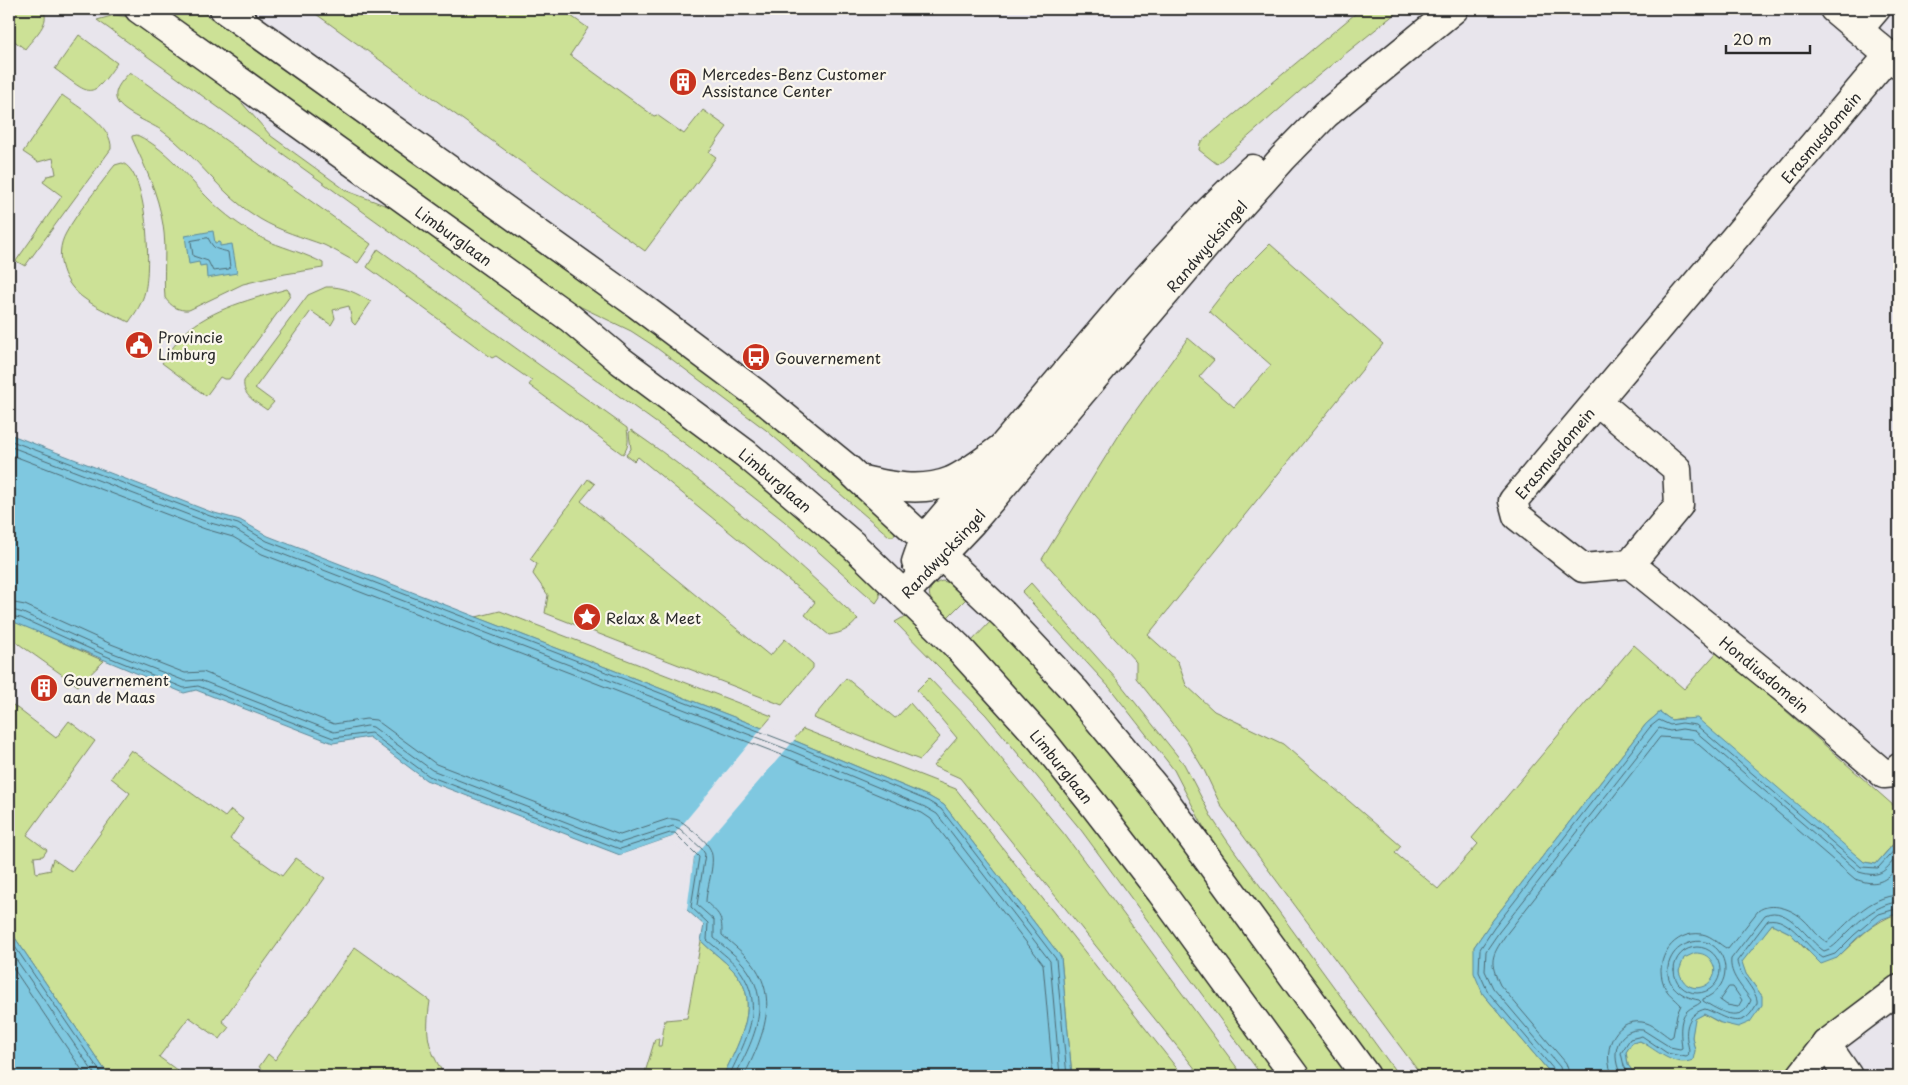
<svg xmlns="http://www.w3.org/2000/svg" width="1908" height="1085" viewBox="0 0 1908 1085" font-family="'Playpen Sans',sans-serif">
	<rect width="100%" height="100%" fill="#e8e5ec"/>
	<filter id="ink" filterUnits="userSpaceOnUse"><feTurbulence type="fractalNoise" baseFrequency=".02" numOctaves="2"/><feDisplacementMap in="SourceGraphic" scale="10" xChannelSelector="R" yChannelSelector="G"/><feConvolveMatrix kernelMatrix="1 2 1 2 8 2 1 2 1" color-interpolation-filters="sRGB"/></filter>
	<g filter="url(#ink)">
		<!-- green -->
		<path fill="#cce196" stroke="#7c8660" d="M9,9H42C53,21 33,38 25,49L9,37Z
			M175,9H198L660,339L772,423L893,528L895,532L894,536H889L766,430L654,346L631,331L577,305L565,297L170,15Z
			M309,9H565L564,11L588,28L570,55L654,116L657,115L684,134L703,110L727,127L709,152L716,157L645,251Z
			M1361,9H1401L1314,79L1217,164L1199,150L1200,143Z
			M115,15L128,17L235,95L271,136L347,191L395,209L698,429L879,586L880,597L876,603L784,521L687,445L97,20Z
			M79,35L117,63C90,102 91,95 55,69Z
			M130,72L371,244L358,263C346,257 335,250 324,245C302,237 280,231 260,219C221,196 198,156 161,130C149,122 118,111 116,98C114,88 124,79 130,72Z
			M62,95C78,107 113,126 111,149L25,266L16,261L62,196L43,182L47,176L56,174L53,158L38,162L23,152Z
			M137,135C173,152 192,186 222,211C236,223 253,234 270,242C288,249 306,254 323,263V268L285,274L243,284L189,310C178,311 171,306 165,298C163,274 167,249 163,225C158,193 145,167 132,138V136Z
			M122,163C148,171 151,268 145,291C142,304 136,312 129,322C115,315 98,309 85,299C64,285 53,256 66,233C78,211 96,191 111,170L115,165Z
			M1270,244L1383,344L1148,635L1178,662L1186,685L1214,711L1283,744L1401,846L1395,853L1438,889L1478,844L1472,838L1634,645L1684,689L1718,651L1894,806L1899,800V848L1893,844L1876,864L1864,862L1690,720L1682,718L1671,720L1660,712L1646,724L1489,925L1474,947L1483,994L1553,1076H1422L1221,806L1204,770L1187,742L1136,678V662L1042,559L1126,424L1188,338L1214,360L1199,377L1234,407L1271,365L1209,311L1230,284Z
			M378,249L627,428C628,438 630,446 623,454L621,453L529,385L532,381L496,356L492,358L367,267Z
			M326,287C343,286 357,293 371,302L355,325L352,322L349,306L333,310L335,318L331,325L311,311L255,388L274,402L267,410C256,402 242,396 244,381L308,295Z
			M287,289L290,293V296L229,379H224L220,377L206,396L162,363C169,353 176,342 185,333C210,309 255,298 287,289Z
			M631,430C713,486 786,552 858,619C850,629 842,633 829,635L805,615L815,602L638,457L634,461L626,455L631,449L629,433Z
			M588,479L595,484L581,501L770,656L785,639L813,664V668L782,705L545,613L548,595L533,574L537,564L530,559Z
			M942,581L951,583L966,599L946,619C935,608 917,589 942,581Z
			M1031,583L1118,681L1184,764L1212,818L1228,842L1399,1076H1383L1217,849L1202,824L1174,770L1110,688L1022,592Z
			M500,611L772,716L762,728L476,617Z
			M910,617L999,703L1287,1076H1262L1081,830L986,715L895,622L902,618Z
			M9,620L18,623L104,661L78,686L9,637Z
			M991,621C1034,666 1075,713 1114,760C1198,861 1272,970 1349,1076H1306L970,643Z
			M846,678L895,718L897,717L910,703L940,737L920,760L813,718Z
			M929,678L970,721L1065,835L1241,1073L1240,1076H1201L960,778L933,766L957,738L917,690Z
			M9,702L56,738L69,721L95,741L27,835L47,850L43,856L34,857L36,873L51,870L50,868L53,859L72,872L130,793L111,778L131,750L225,817L231,810L243,819L230,839L282,876L296,858L325,878L222,1021L229,1027L220,1039L189,1017L159,1057L185,1076H109L9,929Z
			M803,729L956,789L1183,1076H1072L1061,957L944,805L930,797L793,740Z
			M1899,913V975L1808,1044L1787,1076H1636L1628,1065L1626,1052L1632,1043L1640,1041L1647,1045L1695,1051L1692,1037L1694,1019L1704,1014L1720,1023L1762,996L1746,974L1741,962L1772,924L1790,933L1807,951L1837,958C1857,939 1873,922 1899,913Z
			M701,941C711,951 723,959 733,970C763,1001 739,1043 723,1076H644L655,1039H659L658,1046H661L665,1020L687,1018Z
			M355,947L430,1001C425,1035 427,1047 445,1076H272L259,1067L268,1054L275,1060Z
			M1679 970a18 18 0 1 1 36 0a18 18 0 1 1-36 0Z"/>
		<!-- water -->
		<path fill="#7fc8e0" stroke="#5d8998" fill-rule="evenodd" d="M213,231L215,243L220,242V246L232,244L237,273L207,278L206,265L200,266L199,262L189,264L185,236Z
			M9,434L211,512L240,520L268,536L793,740L930,797L944,805L1061,957L1072,1076H723C739,1043 763,1001 733,970C723,959 711,951 701,941L704,925L687,910L685,907L694,857L672,837L620,855L426,780L369,737L333,743L196,690L184,693L9,620Z
			M1660,712L1671,720L1697,718L1864,862L1876,864L1899,838V913L1882,919L1857,938L1837,958L1821,964L1790,933L1772,924L1742,962L1746,974L1762,996V1005L1750,1022L1738,1027L1721,1023L1704,1014L1695,1019L1692,1037L1695,1051L1693,1060C1673,1068 1656,1049 1640,1041L1632,1043L1626,1052L1628,1065L1636,1076H1553L1483,994L1474,973V947L1489,925L1646,724ZM1695,953C1702,953 1708,955 1712,962C1725,983 1687,1003 1679,971L1684,958Z
			M9,929L109,1076H9Z"/>
		<!-- pier -->
		<path fill="#e8e5ec" d="M764,726L796,738L694,857L687,910L682,906L691,858L671,840L623,857L620,855L672,837Z"/>
		<g fill="none" stroke-linecap="round" stroke-linejoin="round">
			<!-- shore -->
			<path stroke="#4d6a73" stroke-width="1" d="M208,238C215,251 215,248 228,252L230,267L229,269L213,271L208,261L193,256L191,241Z
				M9,440L210,516L238,524L267,541L792,744L928,801L941,809L1056,959L1067,1076
				M9,446L207,522L236,530L264,547L789,750L925,807L937,814L1050,961L1060,1076
				M9,454L205,529L233,537L262,554L787,757L922,813L931,819L1043,964L1053,1076
				M9,602L25,605L111,644L185,673L203,672L334,724L366,719L376,720L436,764L620,835L668,819C679,818 684,823 692,830C698,835 705,840 709,847C718,860 706,887 706,902C720,915 722,915 722,935C730,942 740,950 748,958C782,996 763,1037 744,1076
				M9,609L23,613L108,651L185,681L200,680L334,732L367,726L373,727L432,770L620,843L673,826L680,829L702,849L705,854L697,905L714,920V938C723,946 735,954 743,964C774,1001 754,1038 735,1076
				M9,616L21,618L106,656L184,688L198,686L333,738L371,733L429,776L620,849L670,833H675L699,857L691,907L708,923L707,940C717,949 730,958 738,968C767,1005 746,1040 729,1076
				M9,938L103,1076
				M1674 970a23 23 0 1 1 46 0a23 23 0 1 1-46 0Z
				M9,949L96,1076
				M9,962L86,1076
				M1729,987H1733L1742,1000L1738,1007L1727,1005L1720,1000Z
				M1556,1076L1555,1071L1488,992L1479,972L1480,949L1494,928L1650,727L1659,720L1670,725L1682,723L1696,725L1861,867L1878,868L1899,845
				M1562,1076L1560,1067L1493,988L1485,971L1486,951L1499,932L1659,728L1670,731L1682,729L1695,731L1859,872C1882,879 1885,870 1899,854
				M1570,1076L1566,1063L1500,985C1489,961 1491,957 1505,936L1660,737L1692,739L1855,879C1877,887 1885,882 1899,866
				M1613,1076C1601,1054 1613,1018 1642,1022C1652,1023 1661,1032 1670,1038L1673,1036L1677,1014L1681,1005C1675,998 1667,994 1664,985C1653,959 1674,930 1702,934C1713,936 1719,945 1728,949L1758,911C1771,901 1793,909 1804,920C1812,927 1818,938 1827,942C1848,924 1868,896 1899,895
				M1622,1076C1610,1058 1615,1027 1643,1030L1670,1047L1680,1049L1682,1048C1681,1038 1678,1020 1687,1011C1691,1007 1697,1006 1701,1002L1699,1000C1680,997 1661,982 1670,960C1674,951 1680,946 1689,943C1724,931 1742,984 1703,999V1001C1718,1010 1742,1026 1751,1000C1743,988 1729,975 1731,959L1765,915C1788,904 1808,941 1824,951C1835,948 1841,938 1849,931C1862,918 1880,903 1899,902
				M1630,1076L1624,1066L1621,1053L1630,1039L1642,1036L1667,1053L1686,1057L1688,1056C1690,1050 1688,1046 1687,1040C1685,1025 1690,1013 1705,1009C1720,1014 1738,1030 1751,1013C1753,1010 1756,1006 1757,1003C1759,993 1738,975 1737,961L1768,920C1789,915 1808,949 1823,958L1835,954L1854,935L1879,914L1899,908"/>
			<defs>
				<g id="minor">
					<path d="M1834,9L1899,64"/>
					<path d="M1859,29L1876,9"/>
					<path id="s1" d="M1597,401L1677,469L1679,505L1630,564L1583,568L1517,516L1513,501L1889,55"/>
					<path d="M916,562L924,539L1137,289L1209,211L1252,169"/>
					<path id="s2" d="M1630,564L1788,692L1884,774L1895,773L1899,768"/>
					<path id="s3" d="M904,594L972,522L1224,224L1283,158L1326,114L1454,9"/>
					<path d="M1801,1076L1826,1044"/>
					<path d="M1848,1076L1826,1044L1899,989"/>
				</g>
				<g id="major">
					<path id="s4" d="M139,9L570,318L621,361L746,454L798,498L853,545L957,646L1041,739L1093,804L1161,892L1295,1076"/>
					<path d="M224,9L637,304L758,395L846,467L924,539L1003,614L1075,691L1158,791L1366,1076"/>
					<path d="M859,479C888,486 922,493 951,481C969,473 986,459 1003,447"/>
				</g>
			</defs>
			<!-- minor casing -->
			<use href="#minor" stroke="#2b2b2b" stroke-width="31"/>
			<!-- major casing -->
			<use href="#major" stroke="#2b2b2b" stroke-width="31"/>
			<!-- minor -->
			<use href="#minor" stroke="#fbf7ec" stroke-width="28"/>
			<!-- major -->
			<use href="#major" stroke="#fbf7ec" stroke-width="28"/>
		</g>
	</g>
	<!-- icons -->
	<defs>
		<symbol id="building-disc" viewBox="-11 -11 22 22"><circle r="9.5" fill="#c8321e" stroke="#fbf7ec"/><path d="M-4-6H4V6H1V3H-1V6H-4ZM-2.5-4.3h1.7v1.8h-1.7ZM.8-4.3h1.7v1.8H.8ZM-2.5-1h1.7V.8h-1.7ZM.8-1h1.7V.8H.8Z" fill="#fff"/></symbol>
		<symbol id="civic-disc" viewBox="-11 -11 22 22"><circle r="9.5" fill="#c8321e" stroke="#fbf7ec"/><path d="M-.6-6.5H3V-4.5H.6V-3L4-1V1h2V6H-6V1h2V-1L-.6-3ZM-1.2 2.5V6h2.4V2.5Z" fill="#fff"/></symbol>
		<symbol id="bus-disc" viewBox="-11 -11 22 22"><circle r="9.5" fill="#c8321e" stroke="#fbf7ec"/><path d="M-5-6H5V4H4V6H2V4H-2V6H-4V4H-5ZM-3.5-4V0h7V-4ZM-3.5 1.2v1.5H-2V1.2ZM2 1.2v1.5H3.5V1.2Z" fill="#fff"/></symbol>
		<symbol id="sight-disc" viewBox="-11 -11 22 22"><circle r="9.5" fill="#c8321e" stroke="#fbf7ec"/><path d="M0-6L1.8-2.2L6-1.7L2.9 1.2L3.7 5.4L0 3.3L-3.7 5.4L-2.9 1.2L-6-1.7L-1.8-2.2Z" fill="#fff"/></symbol>
	</defs>
	<g fill-rule="evenodd">
		<use href="#building-disc" x="667" y="66" width="32" height="32"/>
		<use href="#civic-disc" x="123" y="329" width="32" height="32"/>
		<use href="#bus-disc" x="740" y="341" width="32" height="32"/>
		<use href="#sight-disc" x="571" y="601" width="32" height="32"/>
		<use href="#building-disc" x="28" y="672" width="32" height="32"/>
	</g>
	<g text-anchor="middle" dominant-baseline="central" stroke-width="4.5" stroke-linejoin="round" paint-order="stroke">
		<!-- poi labels -->
		<g font-size="15" fill="#2b2b2b" stroke="#fbf7ec" text-anchor="start">
			<text x="702" y="73">Mercedes-Benz Customer<tspan x="702" dy="17">Assistance Center</tspan></text>
			<text x="158" y="336">Provincie<tspan x="158" dy="17">Limburg</tspan></text>
			<text x="775" y="357">Gouvernement</text>
			<text x="606" y="617">Relax &amp; Meet</text>
			<text x="63" y="679">Gouvernement<tspan x="63" dy="17">aan de Maas</tspan></text>
		</g>
		<!-- street labels -->
		<g font-size="15" fill="#2b2b2b" stroke="#fbf7ec">
			<text stroke="none"><textPath href="#s1" startOffset="841">Erasmusdomein</textPath></text>
			<text stroke="none"><textPath href="#s4" startOffset="388">Limburglaan</textPath></text>
			<text stroke="none"><textPath href="#s3" startOffset="461">Randwycksingel</textPath></text>
			<text stroke="none"><textPath href="#s1" startOffset="428">Erasmusdomein</textPath></text>
			<text stroke="none"><textPath href="#s4" startOffset="792">Limburglaan</textPath></text>
			<text stroke="none"><textPath href="#s3" startOffset="56">Randwycksingel</textPath></text>
			<text stroke="none"><textPath href="#s2" startOffset="174">Hondiusdomein</textPath></text>
			<text stroke="none"><textPath href="#s4" startOffset="1198">Limburglaan</textPath></text>
		</g>
	</g>
	<!-- margin -->
	<rect width="1908" height="1085" fill="none" stroke="#fbf7ec" stroke-width="30"/>
	<rect x="15" y="15" width="1878" height="1055" fill="none" stroke="#2b2b2b" stroke-width="2" filter="url(#ink)"/>
	<!-- scale -->
	<path d="M1726 45v8h84v-8" fill="none" stroke="#2b2b2b" stroke-width="2.5"/>
	<text x="1733" y="45" font-size="15" fill="#2b2b2b" stroke="#fbf7ec" stroke-width="4" paint-order="stroke">20 m</text>
</svg>
